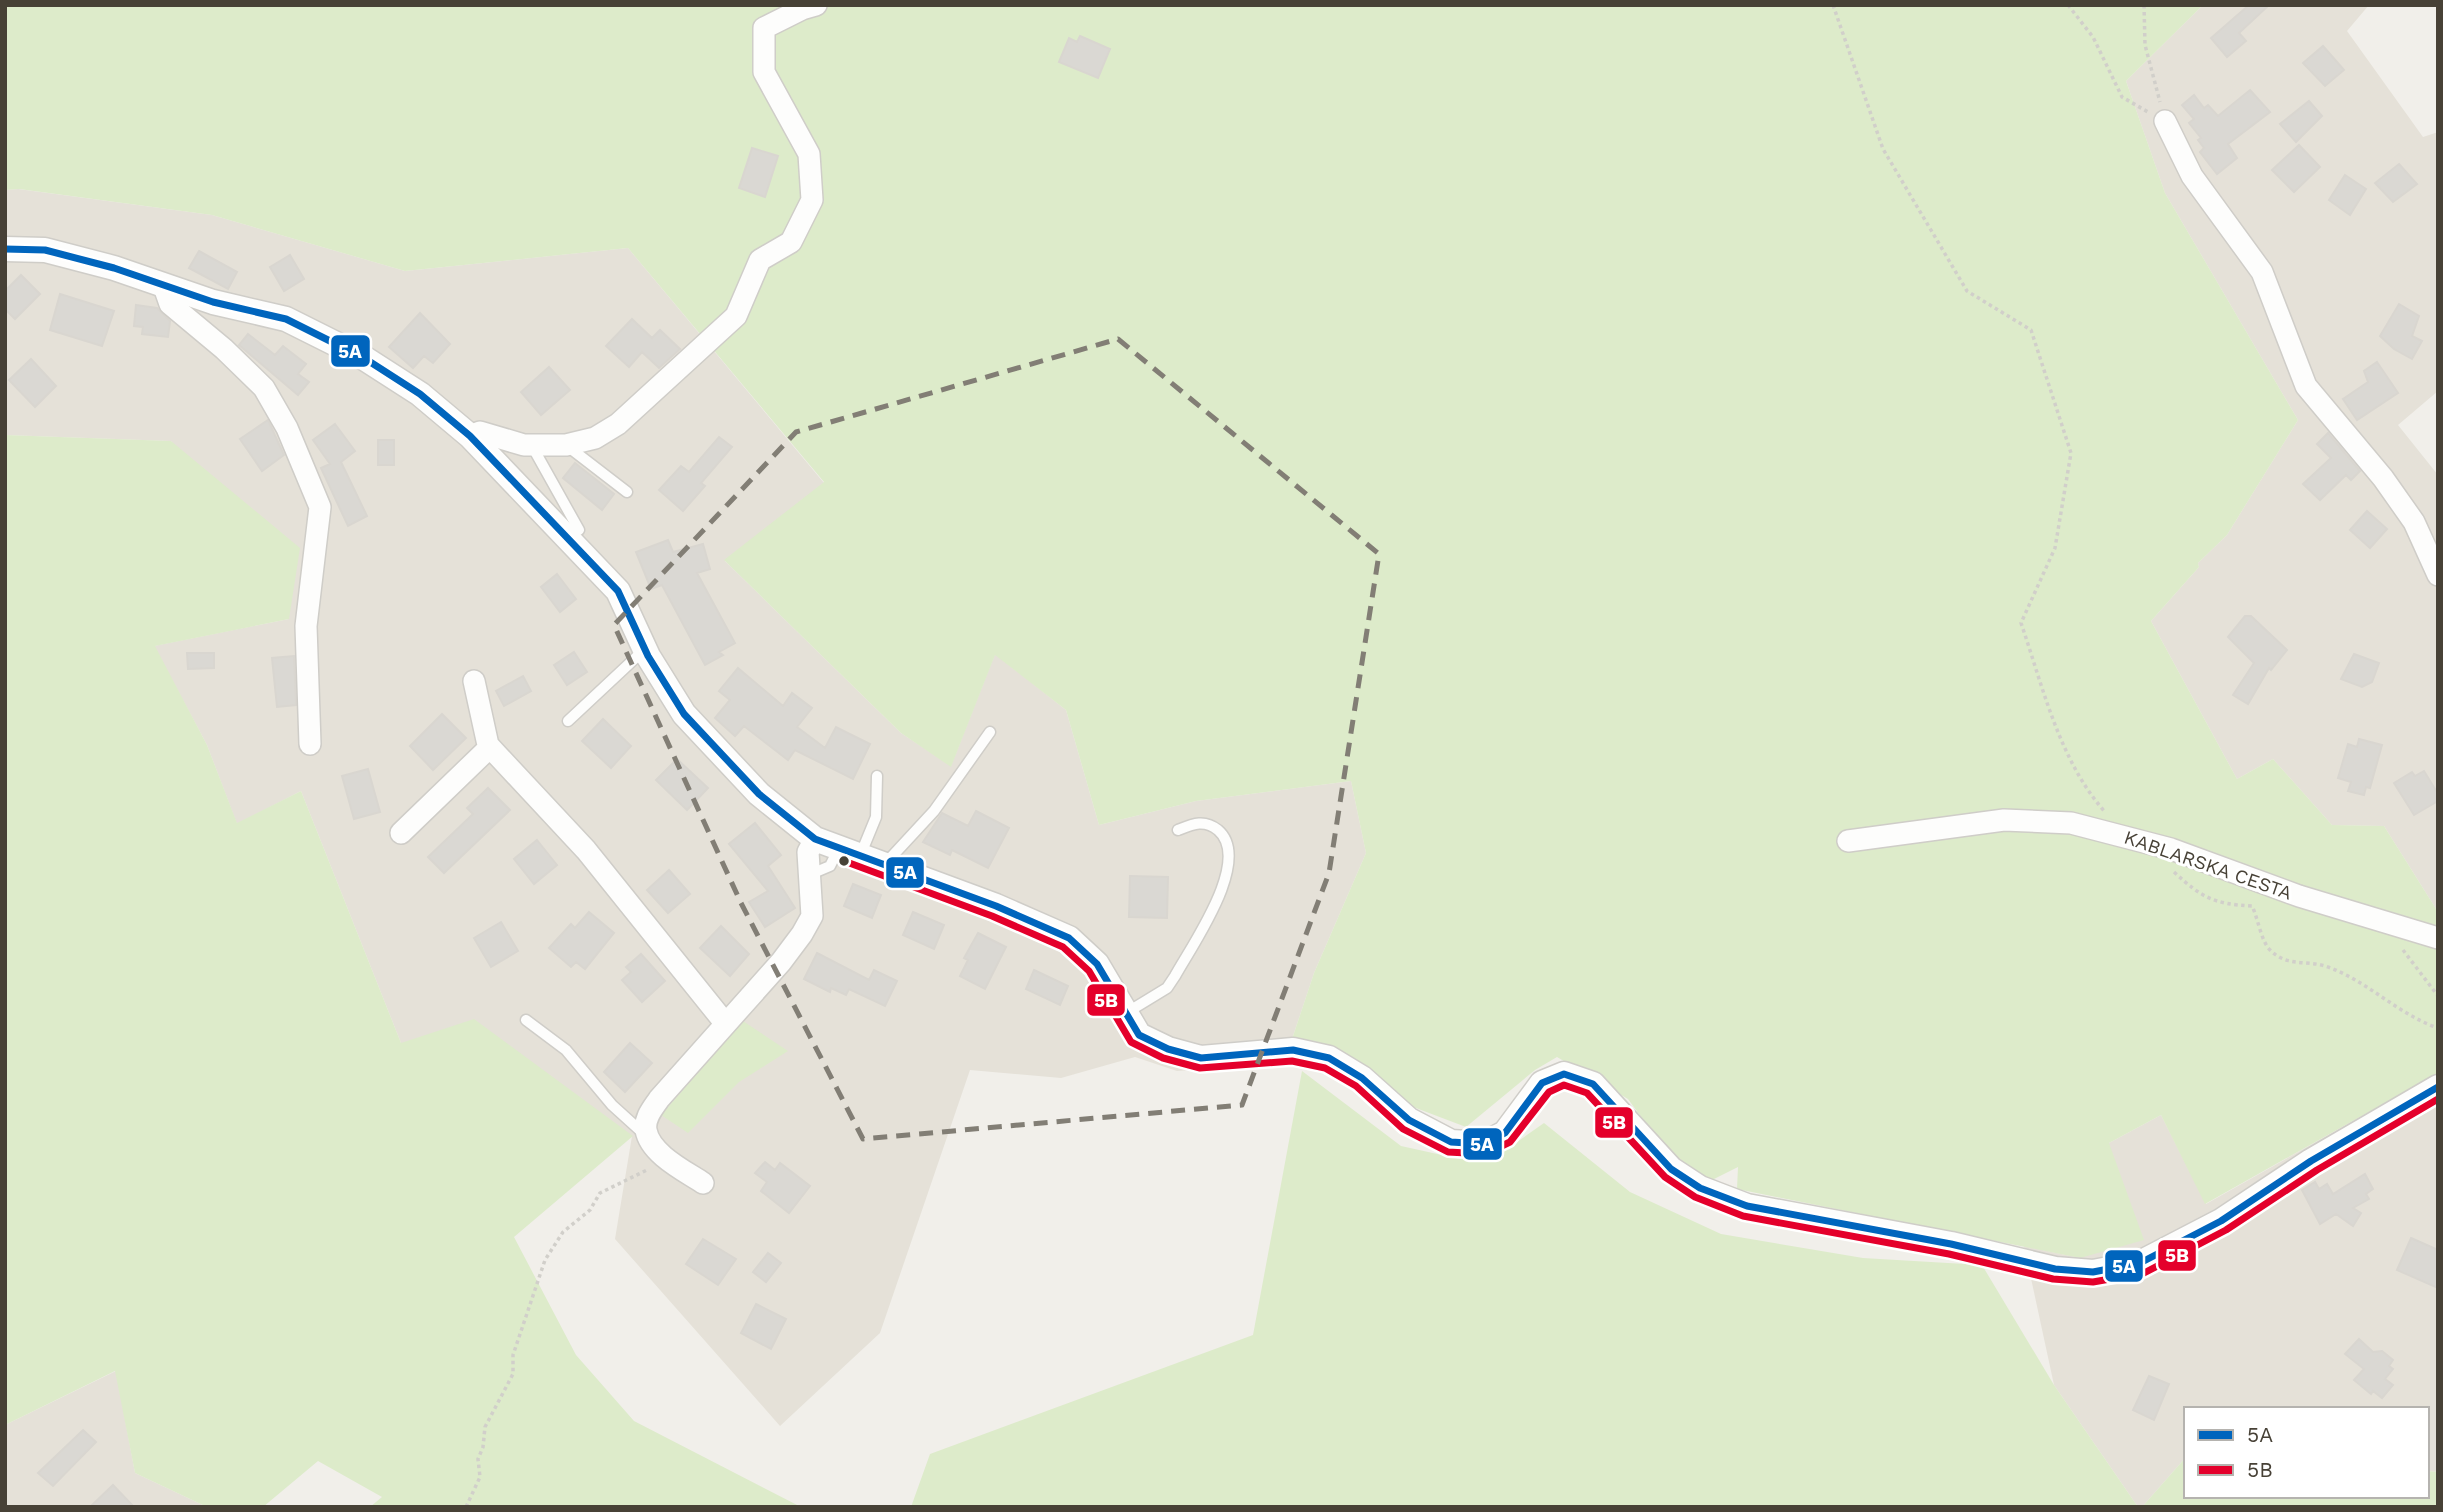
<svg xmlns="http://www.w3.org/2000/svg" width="2443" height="1512" viewBox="0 0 2443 1512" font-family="'Work Sans',sans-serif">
	<rect width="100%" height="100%" fill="#f1efea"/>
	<!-- residential -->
	<path fill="#e5e1d8" d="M2203,5H2369L2347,31L2423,137L2438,132V391L2398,425L2438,475V912L2384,826L2332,825L2273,759L2237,779L2151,621L2199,567L2198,563L2227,535L2298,420L2165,193L2126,81Z
		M18,189L212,215L405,271L628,248L824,483L725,561L901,733L951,766L995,654L1066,710L1099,825L1196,801L1351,781L1366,853L1314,973L1291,1042L1219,1068L1177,1071L1135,1057L1061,1078L970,1070L880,1333L780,1426L615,1239L632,1136L401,1043L301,791L237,824L207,745L154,646L289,619L171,441L5,435V190Z
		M2438,1073V1472L2427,1471V1409H2186V1457L2142,1507H2138L2054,1385L2024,1246L2080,1258L2109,1143L2161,1115L2206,1204Z
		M116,1371L135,1473L207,1507H5V1425Z"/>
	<!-- green -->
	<path fill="#ddebca" d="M5,5H2203L2126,81L2165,193L2298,420L2227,535L2198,563L2199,567L2151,621L2237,779L2273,759L2332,825L2384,826L2438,912V1073L2205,1204L2161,1115L2109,1143L2144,1240L2080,1258L1737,1189L1738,1167L1710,1181L1663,1147L1628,1099L1557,1057L1535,1070L1466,1127L1400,1102L1337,1048L1291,1042L1314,973L1366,853L1351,781L1196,801L1099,825L1066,710L995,655L951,767L901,733L724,560L824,482L628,248L405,271L212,215L19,189L5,190Z
		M5,435L171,441L300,548L289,619L155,646L207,745L237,823L301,791L401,1043L474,1019L633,1136L514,1237L576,1355L634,1421L801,1507H370L382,1497L318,1461L263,1507H207L135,1473L115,1371L5,1425Z
		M743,1021L788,1051L739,1082L688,1133L661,1115Z
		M1302,1071L1401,1146L1460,1159L1507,1149L1544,1123L1630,1192L1721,1234L1863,1258L1982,1265L2054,1385L2138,1507H911L930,1454L1253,1335Z
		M2186,1457V1496H2427V1471L2438,1472V1507H2142Z"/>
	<!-- building -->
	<path fill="#dad8d3" stroke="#d9d6d0" stroke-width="2" d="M2249,5H2269L2239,33L2246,41L2227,57L2211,38Z
		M1080,36L1110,49L1098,78L1059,62L1069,38L1077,42Z
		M2323,46L2344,70L2325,86L2303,63Z
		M2250,90L2270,112L2228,144L2237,158L2217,174L2200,152L2204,148L2198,140L2201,138L2189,123L2194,119L2182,105L2194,95L2204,108L2208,105L2218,116Z
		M2309,101L2322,116L2296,142L2280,124Z
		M2299,145L2320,167L2294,192L2272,170Z
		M752,148L778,156L765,197L739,188Z
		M2399,164L2417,184L2393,202L2375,183Z
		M2345,175L2366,189L2350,215L2329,200Z
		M199,251L237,272L228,289L189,268Z
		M290,255L304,279L284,291L270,267Z
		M21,275L40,294L15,319L5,309V291Z
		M60,294L114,311L102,346L50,330Z
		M2399,304L2419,316L2412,336L2422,341L2412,359L2394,349L2380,336Z
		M136,305L157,308L170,321L168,337L142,334L143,327L134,326Z
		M420,313L450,344L433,363L424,356L413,368L389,347Z
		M632,319L652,338L660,330L680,349L659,368L642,352L629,367L606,346Z
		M248,334L275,355L283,346L306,364L298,374L309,382L298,395L239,345Z
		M31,359L56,386L35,407L9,380Z
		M2377,362L2398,393L2357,420L2343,399L2368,382L2364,371Z
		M549,367L570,390L541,415L521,392Z
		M268,420L284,455L262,471L240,439Z
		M335,424L355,451L341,462L367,516L348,526L321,468L330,464L313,440Z
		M2328,433L2360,471L2351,480L2346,475L2320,500L2303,484L2331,458L2317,444Z
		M719,437L732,447L701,483L705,486L683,511L659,490L681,466L689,472Z
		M378,440H394V465H378Z
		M575,463L614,494L602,510L563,478Z
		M2367,511L2387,529L2370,548L2350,530Z
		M668,540L673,552L703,544L710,569L697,573L735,643L719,652L723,655L705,665L662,585L651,589L636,552Z
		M557,574L576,599L560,612L541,587Z
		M2245,616H2251L2287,650L2271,670L2269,668L2248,704L2233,695L2254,663L2228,637Z
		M574,652L587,672L567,685L554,665Z
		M187,653H214V668L188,669Z
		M2354,654L2379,663L2372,682L2362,687L2341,679Z
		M294,656L296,705L277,707L272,658Z
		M738,668L783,706L792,693L812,708L797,727L825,748L836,727L870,744L853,779L795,750L788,760L744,726L735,736L715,718L730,700L719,691Z
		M523,676L531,691L504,706L496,691Z
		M442,714L466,738L433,770L410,746Z
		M603,719L631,746L611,768L582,741Z
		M2359,739L2382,745L2370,788L2366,787L2364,795L2348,791L2351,782L2338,778L2348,744L2357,747Z
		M677,759L708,788L687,810L656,780Z
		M368,769L380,812L354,819L342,776Z
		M2424,771L2438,794V801L2414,815L2394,783L2412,772L2415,776Z
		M488,788L510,810L444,873L428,857L473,814L467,808Z
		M976,811L1009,828L988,868L952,850L950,855L923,842L942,813L968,826Z
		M755,823L781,855L768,866L795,908L765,927L749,902L768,891L729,844Z
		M537,840L557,865L534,884L514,859Z
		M669,870L690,894L668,913L647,890Z
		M1130,876L1168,877L1167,918L1129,917Z
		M853,884L881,895L872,918L844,906Z
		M589,912L614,933L585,969L576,962L571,967L549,948L571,924L575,928Z
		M913,912L944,925L934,949L903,935Z
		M501,922L518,951L491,967L474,938Z
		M721,926L749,954L730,976L700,948Z
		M978,933L1006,947L985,989L960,976L968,960L964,958Z
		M817,953L869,980L874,970L897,981L885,1006L849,989L846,995L831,988L830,992L804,979Z
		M641,954L665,981L642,1002L622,980L631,972L626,967Z
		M1034,970L1068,986L1060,1005L1026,989Z
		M630,1043L652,1063L625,1092L604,1072Z
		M765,1162L775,1170L780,1163L810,1186L789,1213L761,1191L767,1182L755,1173Z
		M2365,1174L2373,1189L2366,1194L2369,1199L2353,1208L2361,1213L2353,1226L2336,1214L2320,1224L2302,1190L2315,1182L2319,1189L2327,1184L2333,1194Z
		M2411,1238L2438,1250V1288L2397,1270Z
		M703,1239L736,1259L718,1285L686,1264Z
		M768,1253L781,1263L766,1282L753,1272Z
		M756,1304L786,1319L771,1349L741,1333Z
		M2359,1339L2373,1352L2382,1351L2393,1360L2389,1366L2393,1369L2385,1379L2393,1385L2382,1398L2373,1391L2371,1394L2354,1380L2364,1369L2345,1354Z
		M2149,1376L2169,1384L2154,1420L2133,1410Z
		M83,1430L96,1442L53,1486L38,1473Z
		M113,1485L134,1507H90Z"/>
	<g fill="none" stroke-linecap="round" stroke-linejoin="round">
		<defs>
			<path id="service" d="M566,445L627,492
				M532,446L579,530
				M568,721L645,649
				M860,856L876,817L877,776
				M884,865L934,811L990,732
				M811,874L830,866L839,848
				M1126,1013L1167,988L1175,976C1192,945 1253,860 1218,830C1204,819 1193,824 1178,830
				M526,1020L566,1050L612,1105L644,1134"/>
			<path id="minor" d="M2165,121L2192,176L2262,272L2306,386L2383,478L2414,522L2438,575
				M163,284L170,304L224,349L264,388L287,428L320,507L306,626L310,744
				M470,436L480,432L524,445H566L595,438L618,424L736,316L760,260L791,242L812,200L809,154L764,72V28L802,9L816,5
				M474,681L488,745L586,850L725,1023
				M401,833L490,747
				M1848,841L2004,820L2071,823L2171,849L2299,896L2438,938
				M703,1183C685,1171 650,1154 646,1130C644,1118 653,1108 659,1099L781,962L802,934L812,916L808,852L815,839"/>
			<path id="tertiary" d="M5,249L45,250L114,268L213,302L286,319L364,358L420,394L470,436L618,591L648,656L684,714L759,794L815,839L996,906L1069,938L1097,964L1139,1035L1168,1049L1201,1058L1293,1050L1329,1058L1362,1078L1409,1120L1451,1142L1484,1144L1505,1133L1542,1083L1564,1074L1593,1084L1671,1169L1700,1188L1747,1206L1951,1244L2055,1269L2093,1272L2140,1263L2221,1221L2311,1161L2438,1087"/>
		</defs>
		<!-- service casing -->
		<use href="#service" stroke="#cfcdc8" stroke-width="13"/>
		<!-- minor casing -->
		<use href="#minor" stroke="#cfcdc8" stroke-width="24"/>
		<!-- tertiary casing -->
		<use href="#tertiary" stroke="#cfcdc8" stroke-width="27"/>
		<!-- path -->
		<path stroke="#d1cfca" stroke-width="3.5" stroke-dasharray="3.5 3.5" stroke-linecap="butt" d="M1833,5L1883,149L1967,291L2031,330L2071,453L2055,548L2021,623C2043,687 2059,760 2105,812
			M2068,5L2093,37L2122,97L2148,112
			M2144,5L2145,45L2160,102
			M2174,872C2202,898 2214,904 2252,906C2258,918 2261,941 2270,950C2287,967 2305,960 2325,966C2367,980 2397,1014 2438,1028
			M2403,950L2438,996
			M466,1507L480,1477L478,1459L483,1447L485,1427L513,1374V1355L545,1260L563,1232L590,1210L600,1193L649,1169"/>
		<!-- service -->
		<use href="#service" stroke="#fdfdfc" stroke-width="10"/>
		<!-- minor -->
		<use href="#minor" stroke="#fdfdfc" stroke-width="21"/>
		<!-- tertiary -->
		<use href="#tertiary" stroke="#fdfdfc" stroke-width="24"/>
		<defs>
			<path id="bus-1" d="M5,249L45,250L114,268L213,302L286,319L364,358L420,394L470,436L618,591L648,656L684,714L759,794L815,839L996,906L1069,938L1097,964L1139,1035L1168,1049L1201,1058L1293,1050L1329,1058L1362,1078L1409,1120L1451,1142L1484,1144L1505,1133L1542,1083L1564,1074L1593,1084L1671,1169L1700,1188L1747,1206L1951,1244L2055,1269L2093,1272L2140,1263L2221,1221L2311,1161L2438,1087"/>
			<path id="bus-2" d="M844,861L992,916L1063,947L1089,971L1131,1042L1163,1058L1200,1068L1292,1061L1325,1068L1356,1086L1403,1129L1448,1152L1485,1154L1510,1142L1549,1092L1564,1085L1587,1093L1665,1177L1695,1197L1743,1216L1949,1254L2053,1279L2093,1282L2144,1273L2226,1230L2317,1170L2438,1099"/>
		</defs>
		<!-- bus-1 casing -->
		<use href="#bus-1" stroke="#fff" stroke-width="12"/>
		<!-- bus-2 casing -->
		<use href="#bus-2" stroke="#fff" stroke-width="12"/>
		<!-- bus-1 -->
		<use href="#bus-1" stroke="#0065bd" stroke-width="7"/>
		<!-- bus-2 -->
		<use href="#bus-2" stroke="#e4002b" stroke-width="7"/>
	</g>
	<!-- marked area -->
	<path fill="none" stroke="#827e75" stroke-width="5" stroke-dasharray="14 9" stroke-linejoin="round" d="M1118,339L1379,554L1329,873L1242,1105L863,1139L741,903L614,625L796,432Z"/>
	<!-- markers -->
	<circle fill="#474136" stroke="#fff" stroke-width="2.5" cx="844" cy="861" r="6"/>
	<g text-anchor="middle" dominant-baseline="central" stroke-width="6" stroke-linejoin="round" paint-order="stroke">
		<!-- street labels -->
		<g font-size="19" fill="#474136" stroke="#fff">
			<text transform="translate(2208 865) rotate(19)">KABLARSKA CESTA</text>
		</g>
	</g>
	<g stroke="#fff" stroke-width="2.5">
		<rect x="330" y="334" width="41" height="34" rx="7" fill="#0065bd"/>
		<rect x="885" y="856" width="40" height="33" rx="7" fill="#0065bd"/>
		<rect x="1086" y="983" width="40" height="34" rx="7" fill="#e4002b"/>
		<rect x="1594" y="1106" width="40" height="33" rx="7" fill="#e4002b"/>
		<rect x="1462" y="1127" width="41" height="34" rx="7" fill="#0065bd"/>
		<rect x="2157" y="1239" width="40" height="33" rx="7" fill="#e4002b"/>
		<rect x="2104" y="1249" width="40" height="34" rx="7" fill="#0065bd"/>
	</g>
	<g font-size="19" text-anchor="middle" font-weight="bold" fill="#fff">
		<text x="350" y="358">5A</text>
		<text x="905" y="879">5A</text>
		<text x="1106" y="1007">5B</text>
		<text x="1614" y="1129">5B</text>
		<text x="1482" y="1151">5A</text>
		<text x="2177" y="1262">5B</text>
		<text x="2124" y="1273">5A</text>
	</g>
	<!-- border -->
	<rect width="2443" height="1512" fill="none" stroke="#474136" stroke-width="14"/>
	<!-- legend -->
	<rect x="2184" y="1407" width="245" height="91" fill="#ffffff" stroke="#b5b3af" stroke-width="2"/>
	<rect x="2198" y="1430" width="35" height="10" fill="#0065bd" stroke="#b5b3af" stroke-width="2"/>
	<text x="2247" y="1442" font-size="21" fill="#474136">5A</text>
	<rect x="2198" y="1465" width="35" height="10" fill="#e4002b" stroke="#b5b3af" stroke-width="2"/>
	<text x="2247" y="1477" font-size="21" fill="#474136">5B</text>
</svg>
